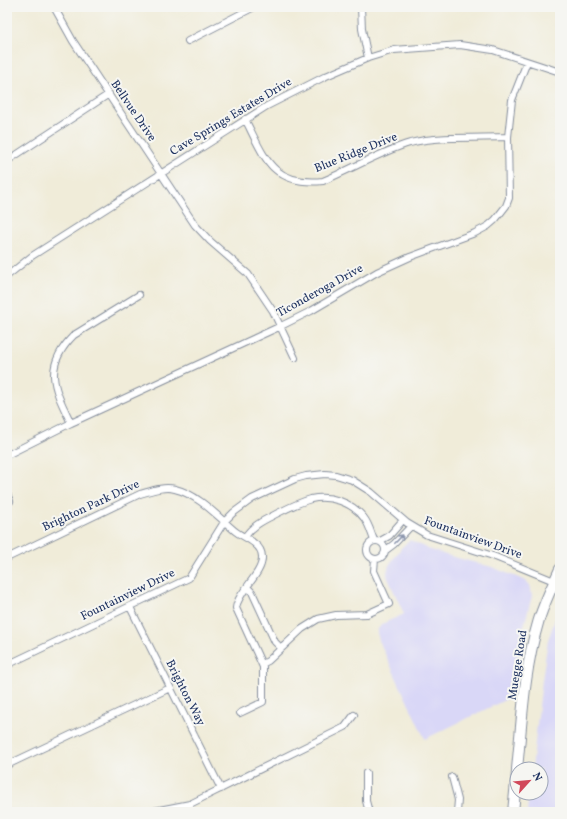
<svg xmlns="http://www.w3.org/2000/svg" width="567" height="819" viewBox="0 0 567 819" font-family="Vollkorn,serif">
	<rect width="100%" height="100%" fill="#f6f6f2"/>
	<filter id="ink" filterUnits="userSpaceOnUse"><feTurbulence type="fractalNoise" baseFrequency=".025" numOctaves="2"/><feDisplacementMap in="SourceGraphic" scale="8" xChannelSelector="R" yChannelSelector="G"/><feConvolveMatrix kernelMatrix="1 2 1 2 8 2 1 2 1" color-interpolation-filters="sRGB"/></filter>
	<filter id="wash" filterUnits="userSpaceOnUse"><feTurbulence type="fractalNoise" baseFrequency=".012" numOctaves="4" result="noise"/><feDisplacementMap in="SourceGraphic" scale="16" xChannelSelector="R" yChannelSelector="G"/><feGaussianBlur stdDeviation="0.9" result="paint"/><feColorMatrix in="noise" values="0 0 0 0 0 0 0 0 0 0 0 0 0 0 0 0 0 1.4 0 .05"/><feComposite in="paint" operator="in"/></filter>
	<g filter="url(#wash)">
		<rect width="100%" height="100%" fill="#f0ecd9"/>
		<!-- built -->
		<path fill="#d9d7f7" d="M410,540L428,549L446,555L492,567L526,581L530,585L532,596L521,637L511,697L425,739L380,643L377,633L378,629L382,624L404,614L387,576V572L389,565L402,547Z
			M560,605V812H527L529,793H541V769H532L542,680L548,640Z"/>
	</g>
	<g filter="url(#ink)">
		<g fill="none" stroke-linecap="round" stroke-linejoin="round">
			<defs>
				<path id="minor" d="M54,7L73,41L195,225L210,241L248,274L273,311L295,358
					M361,7L362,29L368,58
					M188,41L254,7
					M245,119C265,158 272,186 323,181C352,169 380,152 410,143C437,136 479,138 508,137
					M7,161L109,94
					M7,276L32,256L267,106L326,76L368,58L394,50L460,45L493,50L560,72
					M71,423C54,388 42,367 74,335L139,295
					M7,455L71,423L281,326L311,311L377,272L410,257L475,233L488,226L495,220L506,206L509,198L508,137L512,100L527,62
					M7,494L10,501
					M245,537C253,524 267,519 280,512C290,507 300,502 311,499C330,495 352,502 364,518C369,524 371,533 374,540
					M367 550a9 9 0 1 1 18 0a9 9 0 1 1-18 0Z
					M380,541L389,536L403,520
					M386,550L394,544L411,526
					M7,558L140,494C151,491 163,486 175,489C199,495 217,516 235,531C241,536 249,538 255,544C259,547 262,552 262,557C263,574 238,591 236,608L263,667V702L240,713
					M247,587L252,592L275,642L281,648
					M130,607L221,789
					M262,664L268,661L302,629L318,619L336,615L367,614L389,604L374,571L375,559
					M7,665L189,578L224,522L233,513L252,499L295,479L306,476L325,474L336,475L352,480L371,492L407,523L427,535L493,556L554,581
					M7,765L170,688
					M366,773V801L369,812
					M452,777L458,800L457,812
					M149,812L190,804L345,727L354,715"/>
				<path id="primary" d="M517,769C522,721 524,670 538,623C543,605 552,587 560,569
					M513,812L517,772"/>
			</defs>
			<!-- minor casing -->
			<use href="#minor" stroke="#868e9c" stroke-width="8"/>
			<!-- primary casing -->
			<use href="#primary" stroke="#868e9c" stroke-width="12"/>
			<!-- minor -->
			<use href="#minor" stroke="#fff" stroke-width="6"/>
			<!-- primary -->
			<use href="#primary" stroke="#fff" stroke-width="10"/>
		</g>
		<!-- one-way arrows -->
		<defs><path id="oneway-shaft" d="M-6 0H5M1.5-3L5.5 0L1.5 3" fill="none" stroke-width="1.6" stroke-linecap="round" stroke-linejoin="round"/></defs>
		<use stroke="#8d97ae" href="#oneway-shaft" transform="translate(399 539) rotate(-46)"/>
	</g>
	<g text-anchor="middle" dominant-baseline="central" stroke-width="4" stroke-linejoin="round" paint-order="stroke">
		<!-- street labels -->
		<g font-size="12" fill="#1b2f5e" stroke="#f6f6f2">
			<text transform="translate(133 111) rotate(56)">Bellvue Drive</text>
			<text transform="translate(231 117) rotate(-31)">Cave Springs Estates Drive</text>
			<text transform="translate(356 153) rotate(-22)">Blue Ridge Drive</text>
			<text transform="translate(320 291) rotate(-29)">Ticonderoga Drive</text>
			<text transform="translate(91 506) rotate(-25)">Brighton Park Drive</text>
			<text transform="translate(473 538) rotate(20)">Fountainview Drive</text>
			<text transform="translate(128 595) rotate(-26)">Fountainview Drive</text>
			<text transform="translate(518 665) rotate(-81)">Muegge Road</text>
			<text transform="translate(185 693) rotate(63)">Brighton Way</text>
		</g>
	</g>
	<!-- margin -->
	<rect width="567" height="819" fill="none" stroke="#f6f6f2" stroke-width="24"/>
	<!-- north arrow -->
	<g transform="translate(529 781) rotate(63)"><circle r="19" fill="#f6f6f2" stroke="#9ea6b7"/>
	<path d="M0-3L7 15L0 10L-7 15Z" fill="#d1495b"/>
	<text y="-6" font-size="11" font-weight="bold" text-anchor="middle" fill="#1b2f5e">N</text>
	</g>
</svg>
